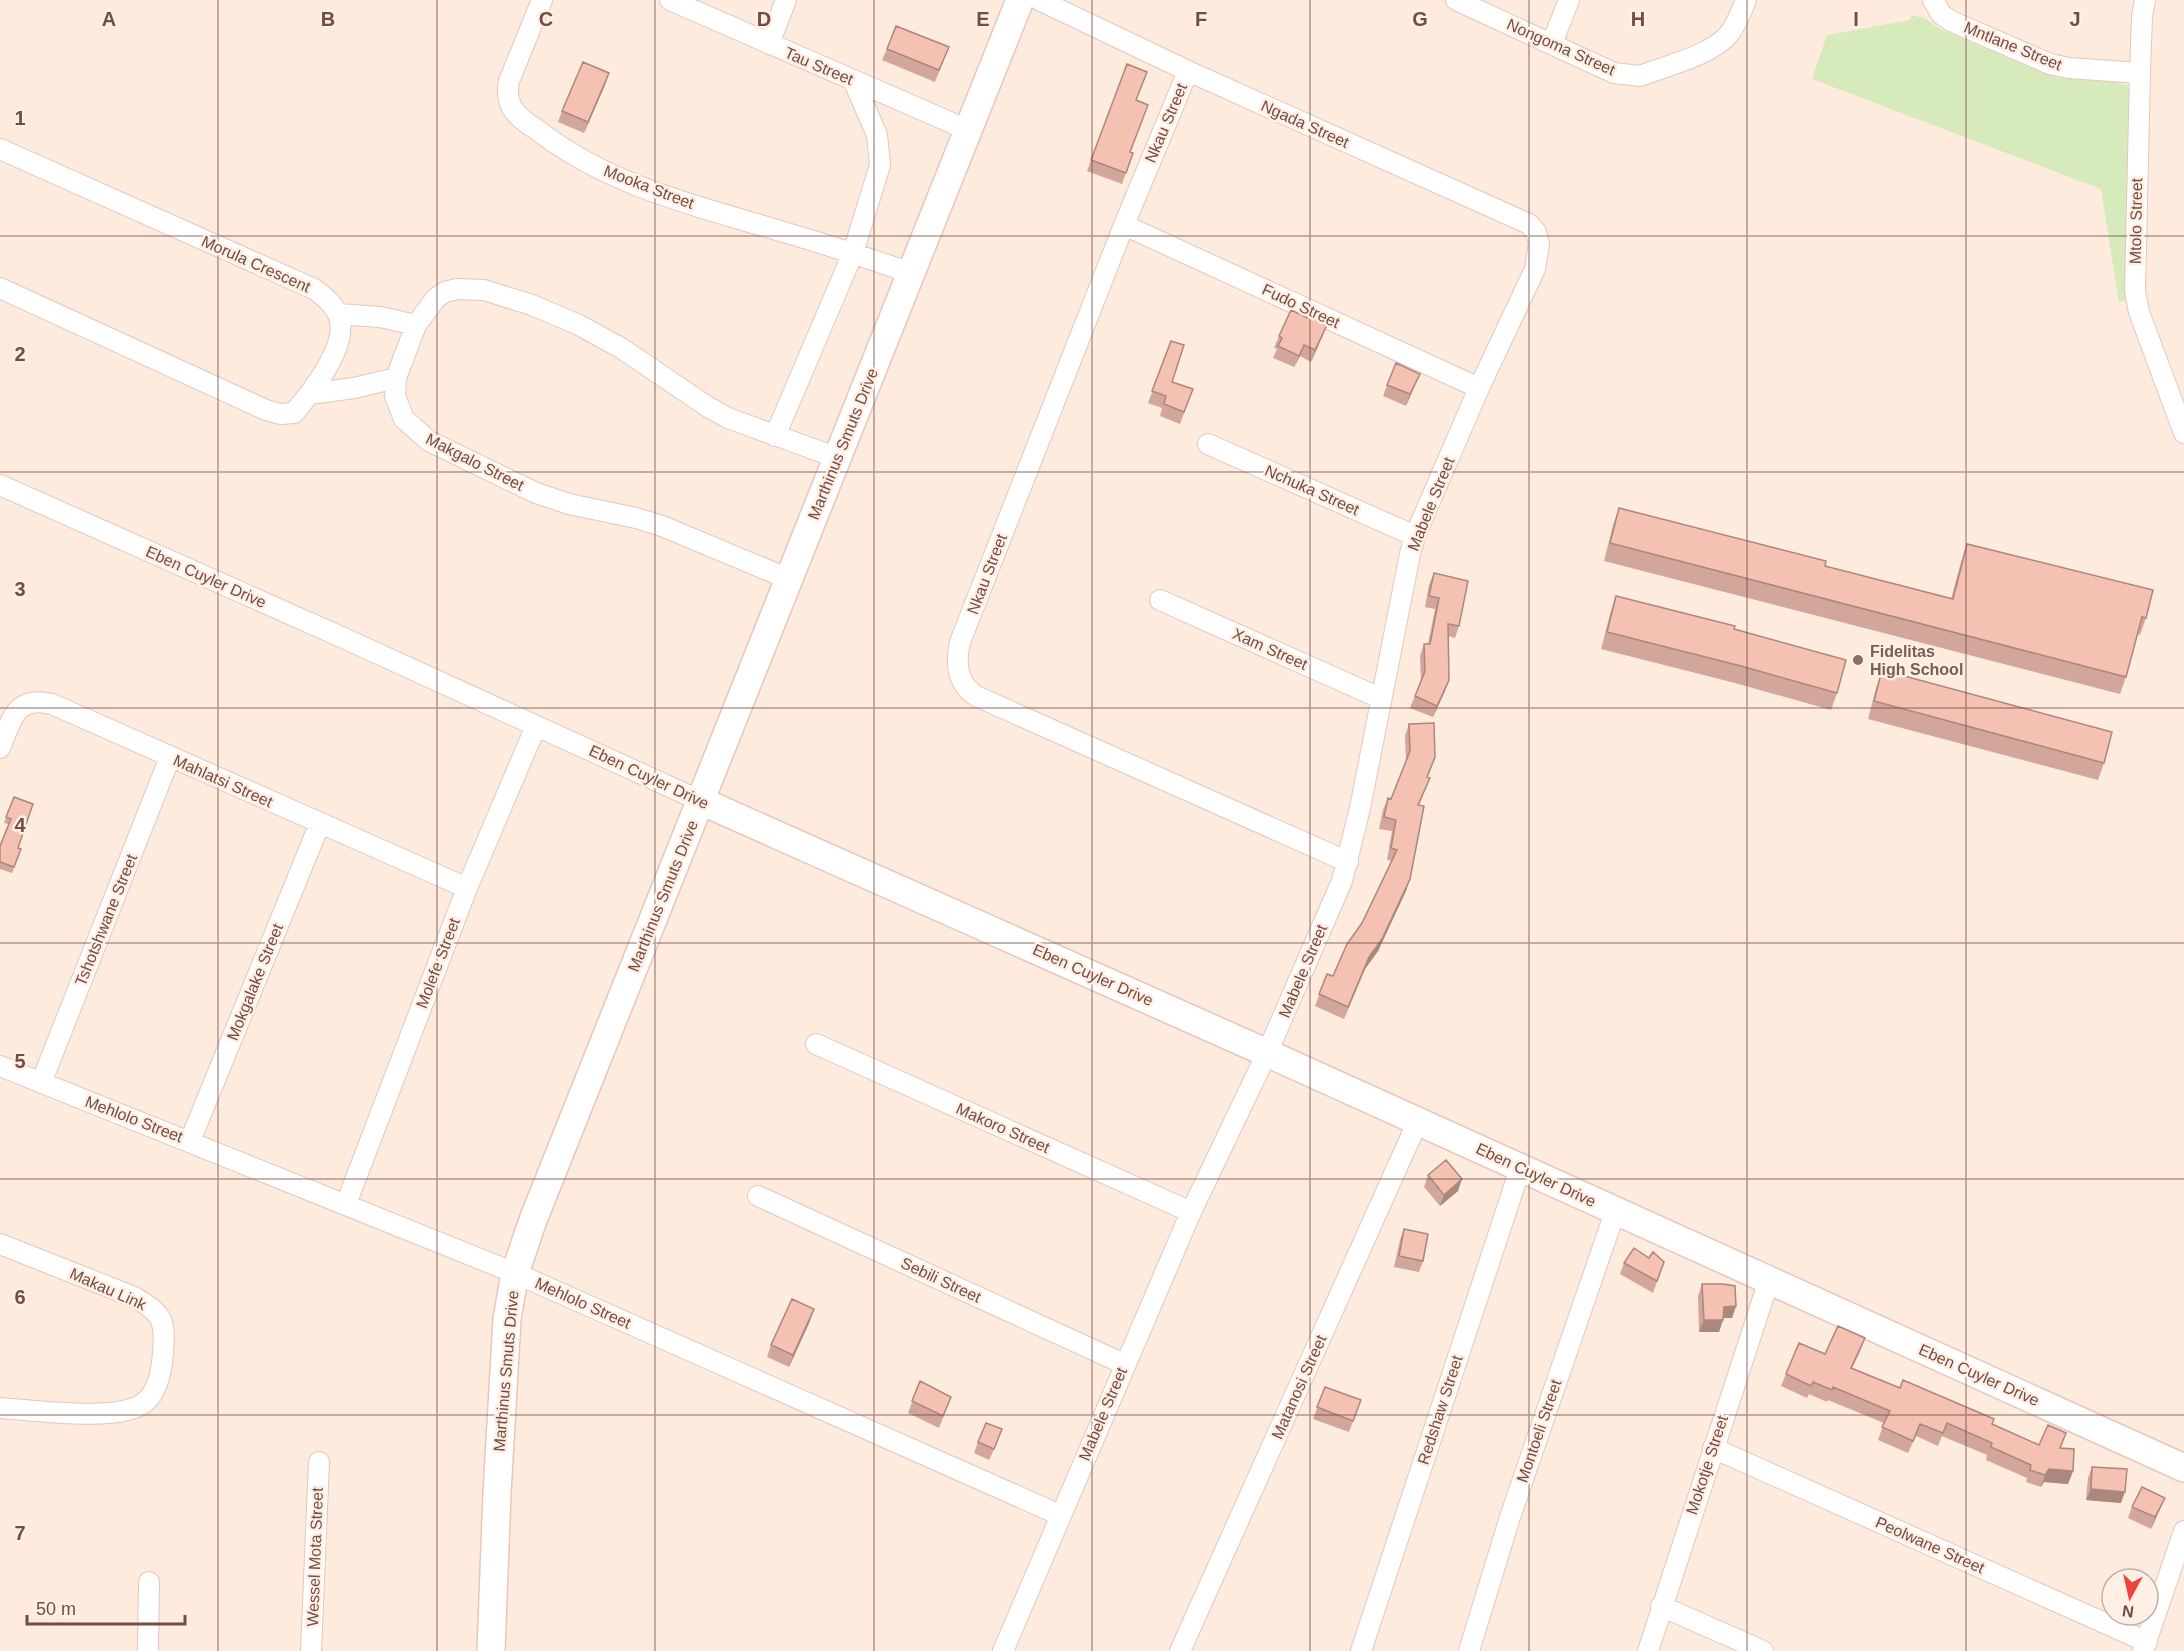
<svg xmlns="http://www.w3.org/2000/svg" width="2184" height="1651" viewBox="0 0 2184 1651" font-family="Helvetica,sans-serif">
	<rect width="100%" height="100%" fill="#fdebdd"/>
	<!-- green -->
	<path fill="#d7eabb" d="M1912,15L1926,19L1940,29L2058,78L2112,81L2127,85L2130,91L2129,299L2119,302L2101,189L1812,79L1827,35L1910,20Z"/>
	<g fill="none" stroke-linecap="round" stroke-linejoin="round">
		<defs>
			<path id="street" d="M542,0L509,81C507,90 508,100 512,108C518,118 530,125 540,132C614,189 709,209 797,236C835,247 873,260 911,273
				M670,0L968,130
				M1456,0L1614,73L1640,76C1666,66 1712,55 1729,34C1737,24 1741,12 1746,0
				M1933,0L1941,14L1951,21L2050,64L2069,68L2140,73
				M2145,0L2142,16L2140,73L2135,291L2139,312L2184,433
				M1552,43L1569,0
				M769,44L786,0
				M1188,71L1124,225L960,642C955,664 957,683 976,696L1348,862
				M0,149L314,289C325,297 338,307 340,322C345,350 311,393 294,413L280,414L266,410L0,288
				M1124,225L1479,388
				M338,314L380,317L416,325
				M310,394L354,388L396,378
				M775,436L853,253L880,165L877,135L853,80
				M1208,444L1415,536
				M0,485L348,640L701,801
				M789,579L662,526L636,518L569,504L536,493L429,441L404,419L395,396L396,378L416,325L436,298L445,292L457,289L484,290L532,305L579,325L621,348L708,407L728,418L838,458
				M1160,600L1380,698
				M0,748C12,719 15,695 52,704L467,888
				M816,1044L1191,1212
				M0,1066L515,1273L1060,1515
				M41,1083L170,757
				M190,1141L320,823
				M758,1196L1124,1364
				M346,1204L467,888L536,726
				M0,1244L134,1297C161,1313 166,1318 163,1352C162,1368 158,1391 145,1402C121,1423 33,1410 0,1408
				M1713,1448L2147,1642
				M1661,1606L1763,1651
				M148,1651L149,1582
				M311,1651L319,1462
				M1003,1651L1191,1212L1267,1053L1342,881L1360,808L1410,554L1415,536L1479,388L1535,269L1539,244L1536,232L1529,224L1188,71L1039,0
				M1180,1651L1417,1123
				M1361,1651L1520,1169
				M1469,1651L1510,1517L1615,1212
				M1648,1651L1769,1280
				M2143,1651L2184,1531"/>
			<path id="secondary" d="M701,801L1267,1053L2184,1468
				M491,1651L497,1493L507,1319L515,1273L533,1220L1020,0"/>
		</defs>
		<!-- street casing -->
		<use href="#street" stroke="#e3c7bc" stroke-width="22"/>
		<!-- secondary casing -->
		<use href="#secondary" stroke="#e8c6b9" stroke-width="30"/>
		<!-- street -->
		<use href="#street" stroke="#fff" stroke-width="20"/>
		<!-- secondary -->
		<use href="#secondary" stroke="#fff" stroke-width="27"/>
	</g>
	<!-- wall -->
	<path fill="#d2a69a" d="M949,47L935,82L882,60L887,49Z
		M1127,64L1136,101L1130,152L1133,153L1122,184L1087,171Z
		M605,85L584,133L558,122L562,111Z
		M1308,318L1328,323L1311,362L1300,356L1294,367L1273,358L1277,349L1274,348L1279,336Z
		M1171,341L1172,382L1193,389L1180,424L1160,416L1162,408L1148,403Z
		M1387,385H1415L1406,406L1383,396Z
		M1619,508L1825,566L1951,599L1961,562L1967,544L2146,618L2140,635L2137,634L2126,677L2120,694L1604,561L1613,525Z
		M1434,573L1459,626L1455,638L1448,636L1445,691L1433,717L1410,708L1421,681L1420,656L1424,644H1428L1435,609L1425,607L1429,585Z
		M1616,596L1734,629L1837,693L1831,710L1735,683L1601,649L1610,614Z
		M1882,670L2104,763L2098,780L1868,719L1876,688Z
		M1409,724L1427,777L1425,790L1419,805L1406,891L1378,951L1365,969L1344,1019L1315,1006L1327,974L1333,976L1362,923L1392,861L1387,860L1392,831L1379,829L1383,810L1388,798L1391,799L1406,762L1405,736Z
		M14,797L18,848L21,849L12,873L0,869V846L8,824L4,823Z
		M1428,1175L1458,1191L1440,1206L1424,1187Z
		M1404,1229L1423,1261L1419,1272L1394,1267L1400,1240Z
		M1649,1258L1664,1262L1653,1293L1620,1274L1624,1263Z
		M1702,1284L1736,1306L1732,1318H1723L1719,1332H1699L1698,1296Z
		M810,1321L789,1367L767,1357L771,1345Z
		M1860,1351L1852,1368L1900,1388L1992,1424L2039,1445L2061,1448L2073,1471L2068,1484L2044,1482L2041,1487L2026,1482L2027,1478L1986,1460L1987,1455L1942,1436L1938,1446L1916,1436L1908,1453L1878,1440L1884,1423L1828,1400L1827,1402L1809,1394L1807,1398L1781,1386L1786,1374L1825,1354Z
		M920,1381L951,1397L939,1428L908,1413Z
		M1325,1387L1361,1400L1349,1432L1313,1419Z
		M998,1441L989,1460L974,1453L978,1442Z
		M2092,1467L2121,1503L2086,1500L2088,1478Z
		M2165,1498L2160,1509L2151,1529L2128,1518L2132,1507Z"/>
	<!-- shaded-wall -->
	<path fill="#ab877d" d="M609,73L605,85L584,133L588,122Z
		M1328,323L1323,335L1311,362L1315,350Z
		M1304,345L1300,356L1294,367Z
		M1420,374L1415,385L1406,406L1410,394Z
		M1449,680L1445,691L1433,717L1437,706Z
		M1410,879L1406,891L1378,951L1365,969L1344,1019L1369,957Z
		M1462,1179L1458,1191L1440,1206L1444,1195Z
		M1736,1306L1732,1318H1719L1724,1307Z
		M814,1309L810,1321L789,1367L793,1355Z
		M1704,1320H1723L1719,1332H1699Z
		M1865,1338L1860,1351L1846,1380L1851,1368Z
		M2049,1469L2073,1471L2068,1484L2044,1482L2041,1487L2045,1475Z
		M2091,1489L2125,1492L2121,1503L2086,1500Z
		M2165,1498L2160,1509L2151,1529L2155,1517Z"/>
	<!-- building -->
	<path fill="#f4c1b3" stroke="#ab877d" stroke-width="1.5" d="M896,26L949,47L939,70L887,49Z
		M583,62L609,73L588,122L562,111Z
		M1127,64L1147,72L1136,100L1148,105L1130,152L1133,153L1126,173L1091,160Z
		M1291,310L1308,318L1309,315L1328,323L1315,350L1304,345L1299,356L1278,346L1282,338L1279,336Z
		M1171,341L1184,345L1172,382L1193,389L1184,412L1164,404L1166,396L1152,391Z
		M1396,363L1420,374L1410,394L1387,385Z
		M1619,508L1826,561L1825,566L1953,599L1967,544L2153,590L2146,618L2142,617L2126,677L1610,543Z
		M1434,573L1468,581L1459,626L1448,624L1449,680L1437,706L1415,696L1425,671L1424,644H1430L1439,598L1429,596Z
		M1616,596L1735,626L1734,629L1846,660L1837,693L1741,666L1607,632Z
		M1882,670L2112,732L2104,763L1874,701Z
		M1434,723L1435,757L1427,777L1430,778L1418,805L1424,806L1410,879L1382,939L1369,957L1348,1007L1319,994L1327,974L1333,976L1347,944L1362,923L1397,850L1391,848L1396,820L1384,817L1388,798L1391,799L1410,751L1409,724Z
		M14,797L33,804L18,848L21,849L14,867L0,862V846L11,819L6,817Z
		M1446,1160L1462,1179L1444,1195L1428,1175Z
		M1404,1229L1428,1234L1423,1261L1399,1256Z
		M1634,1248L1649,1258L1653,1252L1664,1262L1657,1281L1624,1263Z
		M1702,1284H1723L1735,1286L1736,1306L1724,1307L1723,1320H1704Z
		M792,1299L814,1309L793,1355L771,1345Z
		M1838,1326L1865,1338L1851,1368L1900,1388L1903,1380L1994,1419L1992,1424L2039,1445L2048,1425L2066,1433L2060,1448L2074,1449L2073,1471L2049,1469L2045,1475L2030,1470L2031,1465L1991,1447L1992,1443L1947,1423L1943,1433L1920,1424L1913,1441L1882,1427L1890,1411L1833,1387L1832,1390L1813,1382L1811,1386L1786,1374L1799,1343L1825,1354Z
		M920,1381L951,1397L943,1416L912,1401Z
		M1325,1387L1361,1400L1353,1421L1317,1407Z
		M986,1423L1002,1429L994,1449L978,1442Z
		M2092,1467L2127,1469L2125,1492L2091,1489Z
		M2142,1487L2165,1498L2155,1517L2132,1507Z"/>
	<!-- grid -->
	<path fill="none" stroke="#734d45" stroke-width="1.5" stroke-opacity="0.55" d="M218,0V1651M437,0V1651M655,0V1651M874,0V1651M1092,0V1651M1310,0V1651M1529,0V1651M1747,0V1651M1966,0V1651M0,236H2184M0,472H2184M0,708H2184M0,943H2184M0,1179H2184M0,1415H2184"/>
	<!-- markers -->
	<circle fill="#8d6e63" stroke="#ffefe4" stroke-width="2" cx="1858" cy="660" r="6"/>
	<g text-anchor="middle" dominant-baseline="central" stroke-width="5" stroke-linejoin="round" paint-order="stroke">
		<!-- street labels -->
		<g font-size="16" fill="#734d45" stroke="#ffefe4">
			<text transform="translate(2013 46) rotate(22)">Mntlane Street</text>
			<text transform="translate(1561 47) rotate(24)">Nongoma Street</text>
			<text transform="translate(819 66) rotate(23)">Tau Street</text>
			<text transform="translate(1166 123) rotate(-67)">Nkau Street</text>
			<text transform="translate(1305 124) rotate(24)">Ngada Street</text>
			<text transform="translate(649 187) rotate(21)">Mooka Street</text>
			<text transform="translate(2136 221) rotate(-89)">Mtolo Street</text>
			<text transform="translate(256 264) rotate(24)">Morula Crescent</text>
			<text transform="translate(1301 306) rotate(25)">Fudo Street</text>
			<text transform="translate(843 444) rotate(-68)">Marthinus Smuts Drive</text>
			<text transform="translate(475 462) rotate(27)">Makgalo Street</text>
			<text transform="translate(1312 490) rotate(24)">Nchuka Street</text>
			<text transform="translate(1431 504) rotate(-68)">Mabele Street</text>
			<text transform="translate(987 574) rotate(-69)">Nkau Street</text>
			<text transform="translate(206 577) rotate(24)">Eben Cuyler Drive</text>
			<text transform="translate(1270 649) rotate(24)">Xam Street</text>
			<text transform="translate(649 777) rotate(25)">Eben Cuyler Drive</text>
			<text transform="translate(223 781) rotate(24)">Mahlatsi Street</text>
			<text transform="translate(663 896) rotate(-68)">Marthinus Smuts Drive</text>
			<text transform="translate(106 920) rotate(-68)">Tshotshwane Street</text>
			<text transform="translate(438 963) rotate(-69)">Molefe Street</text>
			<text transform="translate(1303 971) rotate(-67)">Mabele Street</text>
			<text transform="translate(1093 975) rotate(24)">Eben Cuyler Drive</text>
			<text transform="translate(255 982) rotate(-68)">Mokgalake Street</text>
			<text transform="translate(134 1119) rotate(21)">Mehlolo Street</text>
			<text transform="translate(1003 1128) rotate(24)">Makoro Street</text>
			<text transform="translate(1536 1175) rotate(25)">Eben Cuyler Drive</text>
			<text transform="translate(941 1280) rotate(25)">Sebili Street</text>
			<text transform="translate(108 1289) rotate(24)">Makau Link</text>
			<text transform="translate(583 1303) rotate(24)">Mehlolo Street</text>
			<text transform="translate(506 1371) rotate(-85)">Marthinus Smuts Drive</text>
			<text transform="translate(1979 1375) rotate(24)">Eben Cuyler Drive</text>
			<text transform="translate(1299 1387) rotate(-66)">Matanosi Street</text>
			<text transform="translate(1440 1410) rotate(-72)">Redshaw Street</text>
			<text transform="translate(1103 1414) rotate(-67)">Mabele Street</text>
			<text transform="translate(1539 1431) rotate(-71)">Montoeli Street</text>
			<text transform="translate(1707 1465) rotate(-72)">Mokotje Street</text>
			<text transform="translate(1930 1545) rotate(24)">Peolwane Street</text>
			<text transform="translate(315 1557) rotate(-88)">Wessel Mota Street</text>
		</g>
		<!-- education labels -->
		<g font-size="16" font-weight="bold" fill="#785e54" stroke="#ffefe4" text-anchor="start">
			<text x="1870" y="651">Fidelitas<tspan x="1870" dy="18">High School</tspan></text>
		</g>
	</g>
	<g font-size="20" text-anchor="middle" font-weight="bold" fill="#734d45" stroke="#ffefe4" stroke-width="5" stroke-linejoin="round" paint-order="stroke">
		<text x="109" y="26">A</text>
		<text x="328" y="26">B</text>
		<text x="546" y="26">C</text>
		<text x="764" y="26">D</text>
		<text x="983" y="26">E</text>
		<text x="1201" y="26">F</text>
		<text x="1420" y="26">G</text>
		<text x="1638" y="26">H</text>
		<text x="1856" y="26">I</text>
		<text x="2075" y="26">J</text>
		<text x="20" y="125">1</text>
		<text x="20" y="361">2</text>
		<text x="20" y="596">3</text>
		<text x="20" y="832">4</text>
		<text x="20" y="1068">5</text>
		<text x="20" y="1304">6</text>
		<text x="20" y="1540">7</text>
	</g>
	<!-- north arrow -->
	<g transform="translate(2130 1597) rotate(188)"><circle r="28" fill="#ffefe4" stroke="#c7aea4" stroke-width="1.5"/>
	<path d="M0-4.5L10 22L0 15L-10 22Z" fill="#ee433b"/>
	<text y="-9" font-size="16" font-weight="bold" text-anchor="middle" fill="#734d45">N</text>
	</g>
	<!-- scale -->
	<path d="M27 1615v9h158v-9" fill="none" stroke="#734d45" stroke-width="3"/>
	<text x="36" y="1615" font-size="18" fill="#734d45" stroke="#ffefe4" stroke-width="4.5" paint-order="stroke">50 m</text>
</svg>
